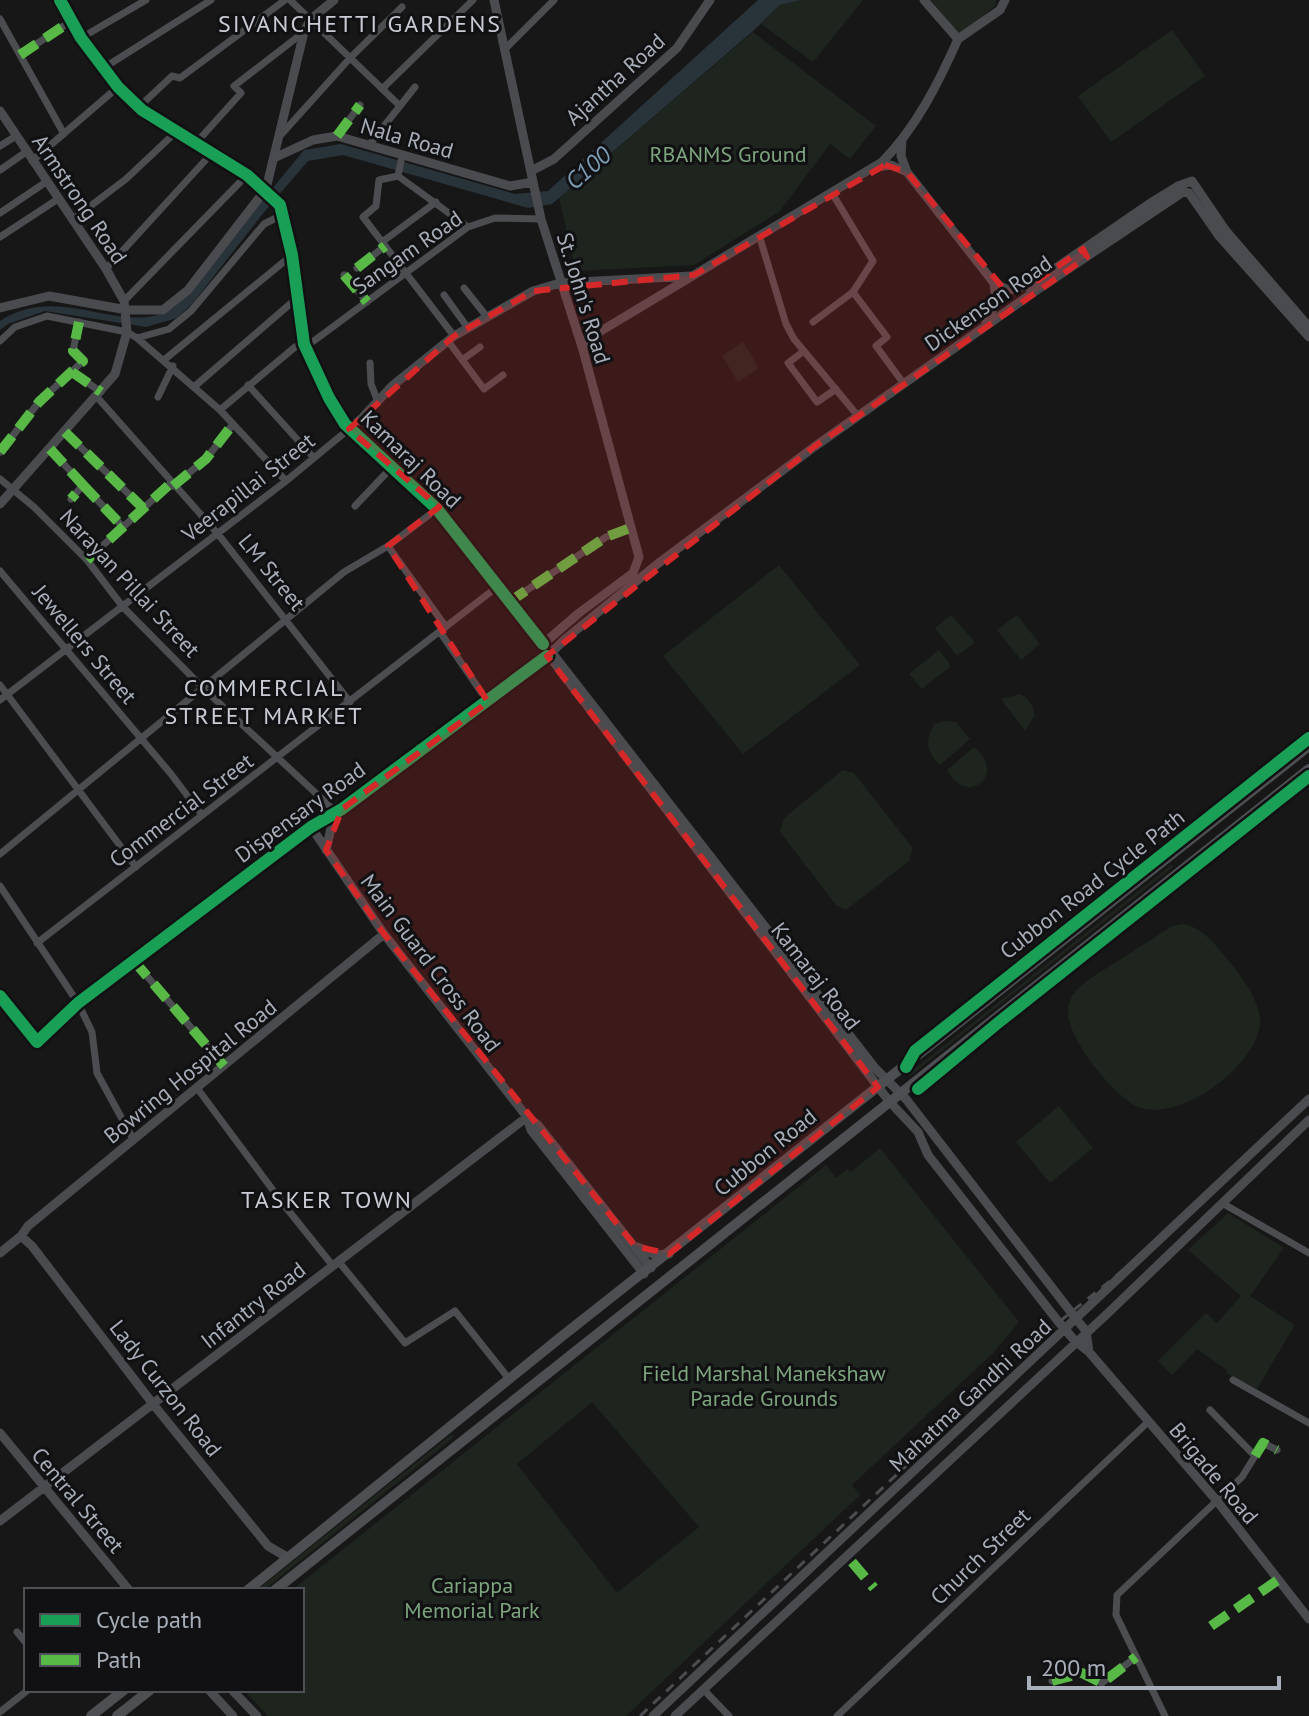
<svg xmlns="http://www.w3.org/2000/svg" width="1309" height="1716" viewBox="0 0 1309 1716" font-family="'PT Sans',sans-serif">
	<rect width="100%" height="100%" fill="#171717"/>
	<!-- green -->
	<path fill="#1d251e" fill-rule="evenodd" d="M801,0H863L813,62L761,24L780,5Z
		M931,0H996V5L962,33H956Z
		M1172,30L1205,76L1111,142L1078,96Z
		M753,32L876,126L850,159L830,144L780,211L694,265L576,271L559,198Z
		M743,342L759,368L738,382L722,356Z
		M779,565L860,665L743,754L663,656Z
		M951,615L975,642L957,656L935,628Z
		M1017,615L1040,644L1021,660L997,630Z
		M939,650L951,666L922,689L909,674Z
		M1020,694C1030,699 1032,704 1035,715L1025,731L1001,699Z
		M944,721L956,722L970,739L940,765C926,752 925,740 934,724Z
		M974,747C1008,774 967,808 947,770Z
		M843,770L854,773L913,848L909,861L846,910L836,905L780,832L784,818Z
		M1171,865L1173,867L910,1076L908,1074Z
		M1182,924C1200,926 1213,942 1225,956C1238,972 1259,998 1260,1019C1262,1064 1175,1128 1134,1105C1115,1093 1096,1070 1084,1052C1051,1000 1073,989 1116,962C1135,950 1154,938 1172,926Z
		M1059,1106L1093,1148L1050,1183L1016,1142Z
		M880,1148L1019,1322L993,1353L852,1485L860,1495L626,1716H268L244,1690H302V1590H292L826,1165L836,1178L847,1169L851,1172ZM592,1402L699,1527L617,1593L517,1464Z
		M1228,1213L1284,1248L1250,1296L1295,1325L1257,1389L1226,1373L1227,1370L1197,1349L1172,1375L1158,1361L1206,1313L1217,1323L1241,1296L1188,1250Z
		M452,1434L454,1437L264,1590H257Z"/>
	<!-- water -->
	<path fill="#29333a" d="M758,0H801L780,5L752,32L552,204L528,208L343,155L308,161L265,211L192,304L177,318L146,327L45,311L8,324L0,330V321C58,282 118,335 168,311C175,308 181,300 186,294L304,150L341,144L515,194L548,191Z"/>
	<g fill="none" stroke-linecap="round" stroke-linejoin="round">
		<!-- street -->
		<path stroke="#4b4d50" stroke-width="7" d="M290,0L399,105
			M0,19L64,134
			M81,38L146,0
			M505,49L554,0
			M20,55L71,21
			M102,69L211,0
			M382,89L473,0
			M139,107L172,76L180,78L285,0
			M337,136L360,105
			M279,137L351,57L402,7
			M196,143L241,93L234,86L304,32
			M369,145L415,87
			M0,146L16,136
			M32,161L118,87
			M401,161L398,176L379,180L376,206L363,217L454,336
			M0,170L26,152
			M398,176L468,227
			M832,193L873,261L853,292L887,337L876,346L904,384
			M0,213L46,182
			M72,220L126,179L177,131
			M759,235L786,324L794,339L858,416
			M0,237L58,199
			M382,242L436,202
			M357,268L385,246
			M106,269L212,153
			M344,275L367,302
			M464,288L487,317
			M444,295L468,328
			M124,301L247,175
			M813,322L853,292
			M137,338L169,329L191,311L264,224L284,214
			M0,341L15,327L47,316L127,332L137,338L220,410L286,481
			M448,341L484,389L503,375
			M804,351L788,363L817,402L836,389
			M164,360L292,255
			M462,360L480,347
			M370,363L371,384L378,402
			M72,372L101,392
			M248,385L314,458
			M195,386L297,298
			M97,397L218,534L350,702
			M158,397L173,366
			M220,410L295,347L311,343L468,227L495,218L541,219
			M65,432L143,508
			M50,449L83,485L71,499
			M0,452L39,402L83,361L73,351L79,322
			M0,479L34,507L87,560L123,607L203,688L336,812
			M83,485L123,527
			M173,486L206,459L233,424
			M355,506L392,467
			M388,546L446,627
			M87,560L171,483
			M0,571L171,774L202,815
			M509,602L606,537L630,528
			M440,632L488,702
			M0,685L136,867
			M0,700L286,481L349,429
			M0,854L344,572L388,546L437,509
			M0,886L78,1003L92,1032L97,1073L133,1139
			M37,943L497,587
			M134,961L224,1066
			M0,996L37,1042L78,1003L311,827
			M197,1088L284,1205L333,1266
			M1222,1203L1309,1253
			M339,1262L405,1343L455,1311L510,1380
			M1233,1380L1309,1423
			M1210,1410L1255,1456
			M17,1632L26,1643
			M1052,1681L1082,1673L1102,1683L1136,1657
			M703,1689L729,1716
			M0,1712L28,1690
			M837,1716L1148,1422
			M1165,1716L1116,1615L1117,1595L1242,1477L1263,1443L1277,1450"/>
		<!-- secondary -->
		<path stroke="#4a4b4f" stroke-width="9" d="M60,0L81,38L118,87L142,110L247,175L280,205L292,255L304,344L329,398L345,424L437,509L889,1101L918,1132L928,1155L1057,1320L1075,1341L1089,1352L1217,1501L1309,1619
			M494,0L541,219L583,350L639,557
			M924,0L958,39L1000,10L1005,0
			M0,111L106,269L124,301L127,332L115,374L0,504
			M902,140L901,156L907,172L994,283L996,302L986,323
			M274,158L313,140L337,136L510,186L533,182
			M876,167L891,165L907,172
			M531,171L554,159L677,48L710,0
			M994,283L1008,290L1031,285L1152,202L1178,186L1192,181L1226,231L1309,327
			M0,308L49,296L127,310H163L188,290L266,189L304,32L310,20L334,0
			M583,350L586,340L882,162C916,128 939,82 958,39
			M349,429L361,419L392,386L454,336L533,291L560,283L691,276
			M543,644L579,613L633,573L639,557
			M549,649L875,1068L906,1099L1077,1320L1086,1331L1089,1352
			M326,850L331,828L342,809
			M527,1117L531,1130L644,1274
			M21,1236L32,1246L153,1404L268,1546L287,1557
			M638,1247L655,1255L669,1254
			M0,1253L21,1236L28,1226L384,934
			M651,1268L538,1125L527,1117L384,934L311,827L342,809L542,662L564,640L660,562L814,447L1034,292L1183,192L1189,193L1219,236L1309,337
			M0,1433L129,1590
			M0,1521L527,1117
			M209,1690L233,1716
			M232,1690L257,1716
			M653,1716L1309,1099
			M675,1716L1107,1314L1309,1120"/>
		<!-- primary -->
		<path stroke="#4e4f52" stroke-width="10" d="M248,1590L561,1337L1309,746
			M275,1590L1309,769
			M91,1716L124,1690
			M117,1716L150,1690"/>
		<!-- rail -->
		<path stroke="#4b4d50" stroke-width="3" stroke-dasharray="10 8" stroke-linecap="butt" d="M640,1716L1059,1322L1157,1243L1309,1101"/>
		<!-- quiet -->
		<path stroke="#58b947" stroke-width="10" stroke-dasharray="20 10" stroke-linecap="butt" d="M20,55L71,21
			M337,136L360,105
			M357,268L385,246
			M344,275L367,302
			M72,372L101,392
			M65,432L143,508
			M50,449L83,485L71,499
			M0,452L39,402L83,361L73,351L79,322
			M83,485L123,527
			M173,486L206,459L233,424
			M87,560L171,483
			M509,602L606,537L630,528
			M134,961L224,1066
			M1255,1456L1263,1443L1277,1450
			M852,1562L874,1588
			M1211,1626L1278,1580
			M1052,1681L1082,1673L1102,1683L1136,1657"/>
		<defs>
			<path id="cycleway" d="M60,0L81,38L118,87L142,110L247,175L280,205L292,255L304,344L329,398L345,424L437,509L543,644
				M0,996L37,1042L78,1003L311,827L342,809L547,656
				M906,1067L915,1051L1309,738
				M918,1089L999,1022L1309,776"/>
		</defs>
		<!-- cycleway casing -->
		<use href="#cycleway" stroke="#111113" stroke-width="17"/>
		<!-- cycleway -->
		<use href="#cycleway" stroke="#1a9f57" stroke-width="12"/>
	</g>
	<!-- marked area -->
	<path fill="#d62828" fill-opacity="0.2" stroke="#d62828" stroke-width="6" stroke-dasharray="16 10" stroke-linejoin="round" d="M885,165L907,172L1003,288L1031,285L1083,249L1087,257L814,447L547,656L878,1087L669,1254L635,1246L384,934L326,850L342,809L488,702L388,546L439,507L349,429L454,336L533,291L694,275Z"/>
	<g text-anchor="middle" dominant-baseline="central" stroke-width="6" stroke-linejoin="round" paint-order="stroke">
		<!-- street labels -->
		<g font-size="22" fill="#a7aeb9" stroke="#111113">
			<text transform="translate(615 79) rotate(-42)">Ajantha Road</text>
			<text transform="translate(407 138) rotate(16)">Nala Road</text>
			<text transform="translate(80 199) rotate(56)">Armstrong Road</text>
			<text transform="translate(407 252) rotate(-35)">Sangam Road</text>
			<text transform="translate(584 298) rotate(73)">St. John's Road</text>
			<text transform="translate(988 303) rotate(-35)">Dickenson Road</text>
			<text transform="translate(411 459) rotate(44)">Kamaraj Road</text>
			<text transform="translate(248 487) rotate(-38)">Veerapillai Street</text>
			<text transform="translate(272 572) rotate(51)">LM Street</text>
			<text transform="translate(130 583) rotate(47)">Narayan Pillai Street</text>
			<text transform="translate(85 644) rotate(50)">Jewellers Street</text>
			<text transform="translate(181 810) rotate(-37)">Commercial Street</text>
			<text transform="translate(300 812) rotate(-36)">Dispensary Road</text>
			<text transform="translate(1092 884) rotate(-38)">Cubbon Road Cycle Path</text>
			<text transform="translate(431 963) rotate(53)">Main Guard Cross Road</text>
			<text transform="translate(816 976) rotate(52)">Kamaraj Road</text>
			<text transform="translate(190 1071) rotate(-39)">Bowring Hospital Road</text>
			<text transform="translate(765 1152) rotate(-39)">Cubbon Road</text>
			<text transform="translate(253 1305) rotate(-38)">Infantry Road</text>
			<text transform="translate(166 1388) rotate(52)">Lady Curzon Road</text>
			<text transform="translate(970 1395) rotate(-43)">Mahatma Gandhi Road</text>
			<text transform="translate(1214 1473) rotate(50)">Brigade Road</text>
			<text transform="translate(78 1500) rotate(50)">Central Street</text>
			<text transform="translate(980 1556) rotate(-44)">Church Street</text>
		</g>
		<!-- park labels -->
		<g font-size="22" fill="#7da57e" stroke="#111113">
			<text x="728" y="154">RBANMS Ground</text>
			<text x="764" y="1373">Field Marshal Manekshaw<tspan x="764" dy="25">Parade Grounds</tspan></text>
			<text x="472" y="1585">Cariappa<tspan x="472" dy="25">Memorial Park</tspan></text>
		</g>
		<!-- neighbourhood labels -->
		<g font-size="24" letter-spacing="2" fill="#c9ccd5" stroke="#111113">
			<text x="360" y="23">SIVANCHETTI GARDENS</text>
			<text x="264" y="687">COMMERCIAL<tspan x="264" dy="28">STREET MARKET</tspan></text>
			<text x="327" y="1199">TASKER TOWN</text>
		</g>
		<!-- water labels -->
		<g font-size="24" font-style="italic" fill="#7c9eb6" stroke="#111113">
			<text transform="translate(588 168) rotate(-41)">C100</text>
		</g>
	</g>
	<!-- legend -->
	<rect x="24" y="1588" width="280" height="104" fill="#111113" stroke="#4d5055" stroke-width="2"/>
	<rect x="40" y="1614" width="40" height="12" fill="#1a9f57" stroke="#4d5055" stroke-width="2"/>
	<text x="96" y="1628" font-size="24" fill="#a7aeb9">Cycle path</text>
	<rect x="40" y="1654" width="40" height="12" fill="#58b947" stroke="#4d5055" stroke-width="2"/>
	<text x="96" y="1668" font-size="24" fill="#a7aeb9">Path</text>
	<!-- scale -->
	<path d="M1029 1676v12h250v-12" fill="none" stroke="#a7aeb9" stroke-width="4"/>
	<text x="1041" y="1676" font-size="24" fill="#a7aeb9" stroke="#111113" stroke-width="6" paint-order="stroke">200 m</text>
</svg>
